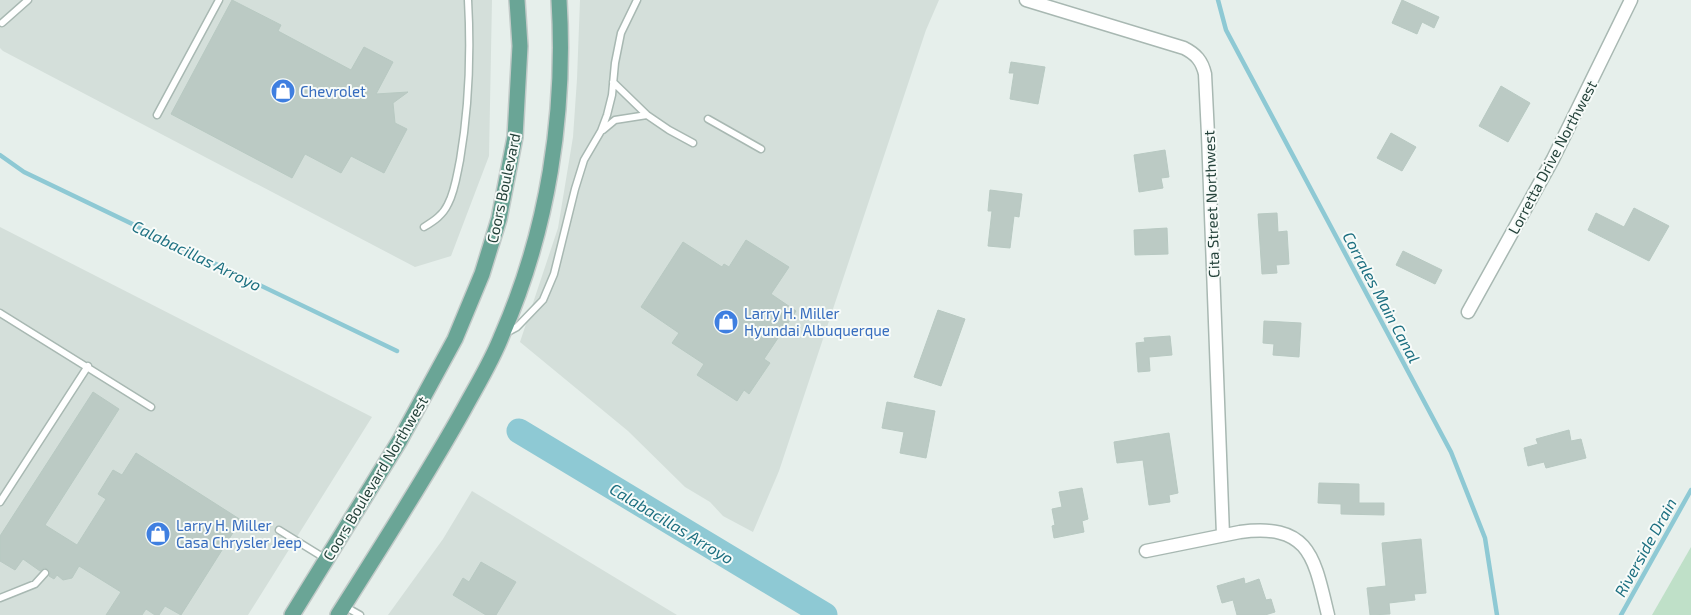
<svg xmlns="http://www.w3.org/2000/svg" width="1691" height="615" viewBox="0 0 1691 615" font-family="'Exo 2',sans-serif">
	<rect width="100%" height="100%" fill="#e6efeb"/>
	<!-- built -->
	<path fill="#d4dfda" d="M0,0H492L489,156L451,256L415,267L3,51L0,48Z
		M580,0H939L926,30L779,471L753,532L723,516L710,502L685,487L628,431L520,342L558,228L573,137L577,79Z
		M0,227L372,417L248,615H0Z
		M472,491L677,615H388L443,539Z"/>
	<!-- green -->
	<path fill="#bfe0c8" d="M1691,547V615H1652Z"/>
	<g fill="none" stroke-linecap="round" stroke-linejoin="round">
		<!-- stream -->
		<path stroke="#8ec9d4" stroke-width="4.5" d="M1218,0L1226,30L1451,452L1485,538L1497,615
			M0,155L24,172L397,351
			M1621,615L1691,490"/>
		<!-- river -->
		<path stroke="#8ec9d4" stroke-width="25" d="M519,431L825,615"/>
	</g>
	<!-- building -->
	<path fill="#bbcac4" stroke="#b8c9c2" d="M232,0L281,25L278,31L351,70L364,47L393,62L376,94L408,92L393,103L395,123L407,129L384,173L351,156L341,173L305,154L292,178L171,114Z
		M1402,0L1439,17L1434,28L1422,22L1417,34L1392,23Z
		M1011,62L1045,67L1038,104L1010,99L1014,73H1009Z
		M1501,86L1530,103L1508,142L1479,126Z
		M1391,133L1416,147L1402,171L1377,158Z
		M1165,150L1169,177L1161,178L1163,188L1139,192L1134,155Z
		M990,190L1022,194L1019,217L1014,216L1010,248L988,246L992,211H988Z
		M1634,208L1669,226L1649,261L1588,230L1596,213L1624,227Z
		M1277,213L1278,232L1287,231L1289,264L1276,265L1277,273L1262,274L1258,214Z
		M1167,228L1168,254L1135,255L1134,230Z
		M746,240L789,267L771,294L796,311L764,359L770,363L749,394L744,390L737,401L697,375L704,364L672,343L679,333L641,307L683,242L722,267L724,264L729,267Z
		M1403,251L1442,270L1435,284L1396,265Z
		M938,310L965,319L941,386L914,377Z
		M1264,321L1301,323L1299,357L1273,355L1274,344L1263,343Z
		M1170,336L1172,355L1149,357L1150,371L1138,372L1136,343L1145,342L1144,338Z
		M93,392L119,409L45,525L77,545L106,499L98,494L113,470L122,475L136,453L241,520L181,615L165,606L159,615H155L146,609L142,615H106L121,592L79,566L72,578L63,580L57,575L54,579L49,576L50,572L48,569L44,568L40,571L23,559L15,570L0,561V536Z
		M887,402L935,411L926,458L900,453L904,432L882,428Z
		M1569,430L1571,441L1581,439L1586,458L1546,468L1544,462L1528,466L1524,448L1538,444L1536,439Z
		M1169,433L1178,493L1169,495L1170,502L1149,505L1143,460L1117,463L1114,442Z
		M1319,483L1359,484V503H1384V515L1341,514V504L1318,503Z
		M1082,488L1088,519L1082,521L1084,532L1054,538L1052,526L1055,525L1052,509L1062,507L1059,492Z
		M1421,539L1426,593L1414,594L1415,600L1389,603L1390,614L1370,615L1367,588L1386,586L1382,543Z
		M481,562L516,582L496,615H486L453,595L463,578L469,582Z
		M1244,578L1245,584L1259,579L1266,600L1271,599L1275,612L1265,615H1237L1233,600L1222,603L1217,586Z"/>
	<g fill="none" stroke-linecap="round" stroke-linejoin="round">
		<defs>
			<path id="lane" d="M2,23L28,0
				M613,82L647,115L669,130L693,143
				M157,115L219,0
				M708,119L761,149
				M603,130L615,120L647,115
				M424,227C434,221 443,215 448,204C455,191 457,174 460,160C469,107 471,54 468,0
				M0,313L151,407
				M506,333L517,327L543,300L554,274L575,189L584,160L601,131L607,115L612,95L615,63L621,33L637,0
				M0,502L88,366
				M279,530L326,559
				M0,598L35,584L45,573
				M344,606L360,615"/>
			<path id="street" d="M1026,0L1184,48C1196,54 1202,61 1205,74L1208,135L1223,535
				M1468,312L1553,159L1631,0
				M1146,551L1240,532C1310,523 1314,557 1328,615"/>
			<path id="primary" d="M292,615L400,440L455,339L482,274L499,219L515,137L520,46L517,0
				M338,615C381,547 425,479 464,409C477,385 492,361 502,335C548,230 566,114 559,0"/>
		</defs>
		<!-- lane casing -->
		<use href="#lane" stroke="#a8b8b2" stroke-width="9"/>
		<!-- street casing -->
		<use href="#street" stroke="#a8b8b2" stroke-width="15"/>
		<!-- primary casing -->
		<use href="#primary" stroke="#c2cac8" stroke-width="18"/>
		<!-- lane -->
		<use href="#lane" stroke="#fff" stroke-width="6"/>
		<!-- street -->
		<use href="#street" stroke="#fff" stroke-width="12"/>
		<!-- primary -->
		<use href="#primary" stroke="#6aa596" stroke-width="15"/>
	</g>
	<!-- icons -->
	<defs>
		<symbol id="shop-disc" viewBox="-11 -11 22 22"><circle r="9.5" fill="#3f7fe0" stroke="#f7fbf9"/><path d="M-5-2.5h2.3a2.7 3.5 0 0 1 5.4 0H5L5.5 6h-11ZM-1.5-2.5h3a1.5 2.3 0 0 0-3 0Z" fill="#fff"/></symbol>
	</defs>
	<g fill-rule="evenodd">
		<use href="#shop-disc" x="269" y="77" width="28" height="28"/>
		<use href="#shop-disc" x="712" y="308" width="28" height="28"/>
		<use href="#shop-disc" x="144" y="520" width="28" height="28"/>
	</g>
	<g text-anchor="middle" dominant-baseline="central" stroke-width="4" stroke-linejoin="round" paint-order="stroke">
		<!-- shop labels -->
		<g font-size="15" fill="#366cbe" stroke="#f7fbf9" text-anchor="start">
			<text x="300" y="91">Chevrolet</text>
			<text x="744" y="313">Larry H. Miller<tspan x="744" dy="17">Hyundai Albuquerque</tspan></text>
			<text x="176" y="525">Larry H. Miller<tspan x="176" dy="17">Casa Chrysler Jeep</tspan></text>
		</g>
		<!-- street labels -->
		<g font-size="15" fill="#24423a" stroke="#f7fbf9">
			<text transform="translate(1552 157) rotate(-62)">Lorretta Drive Northwest</text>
			<text transform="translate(503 188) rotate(-78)">Coors Boulevard</text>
			<text transform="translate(1211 204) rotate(-92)">Cita Street Northwest</text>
			<text transform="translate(375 478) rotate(-59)">Coors Boulevard Northwest</text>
		</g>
		<!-- water labels -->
		<g font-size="16" font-style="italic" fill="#1c6f80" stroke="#f7fbf9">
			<text transform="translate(197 255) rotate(26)">Calabacillas Arroyo</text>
			<text transform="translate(1382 297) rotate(62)">Corrales Main Canal</text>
			<text transform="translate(672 523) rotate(31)">Calabacillas Arroyo</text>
			<text transform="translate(1645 547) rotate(-61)">Riverside Drain</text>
		</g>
	</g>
</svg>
